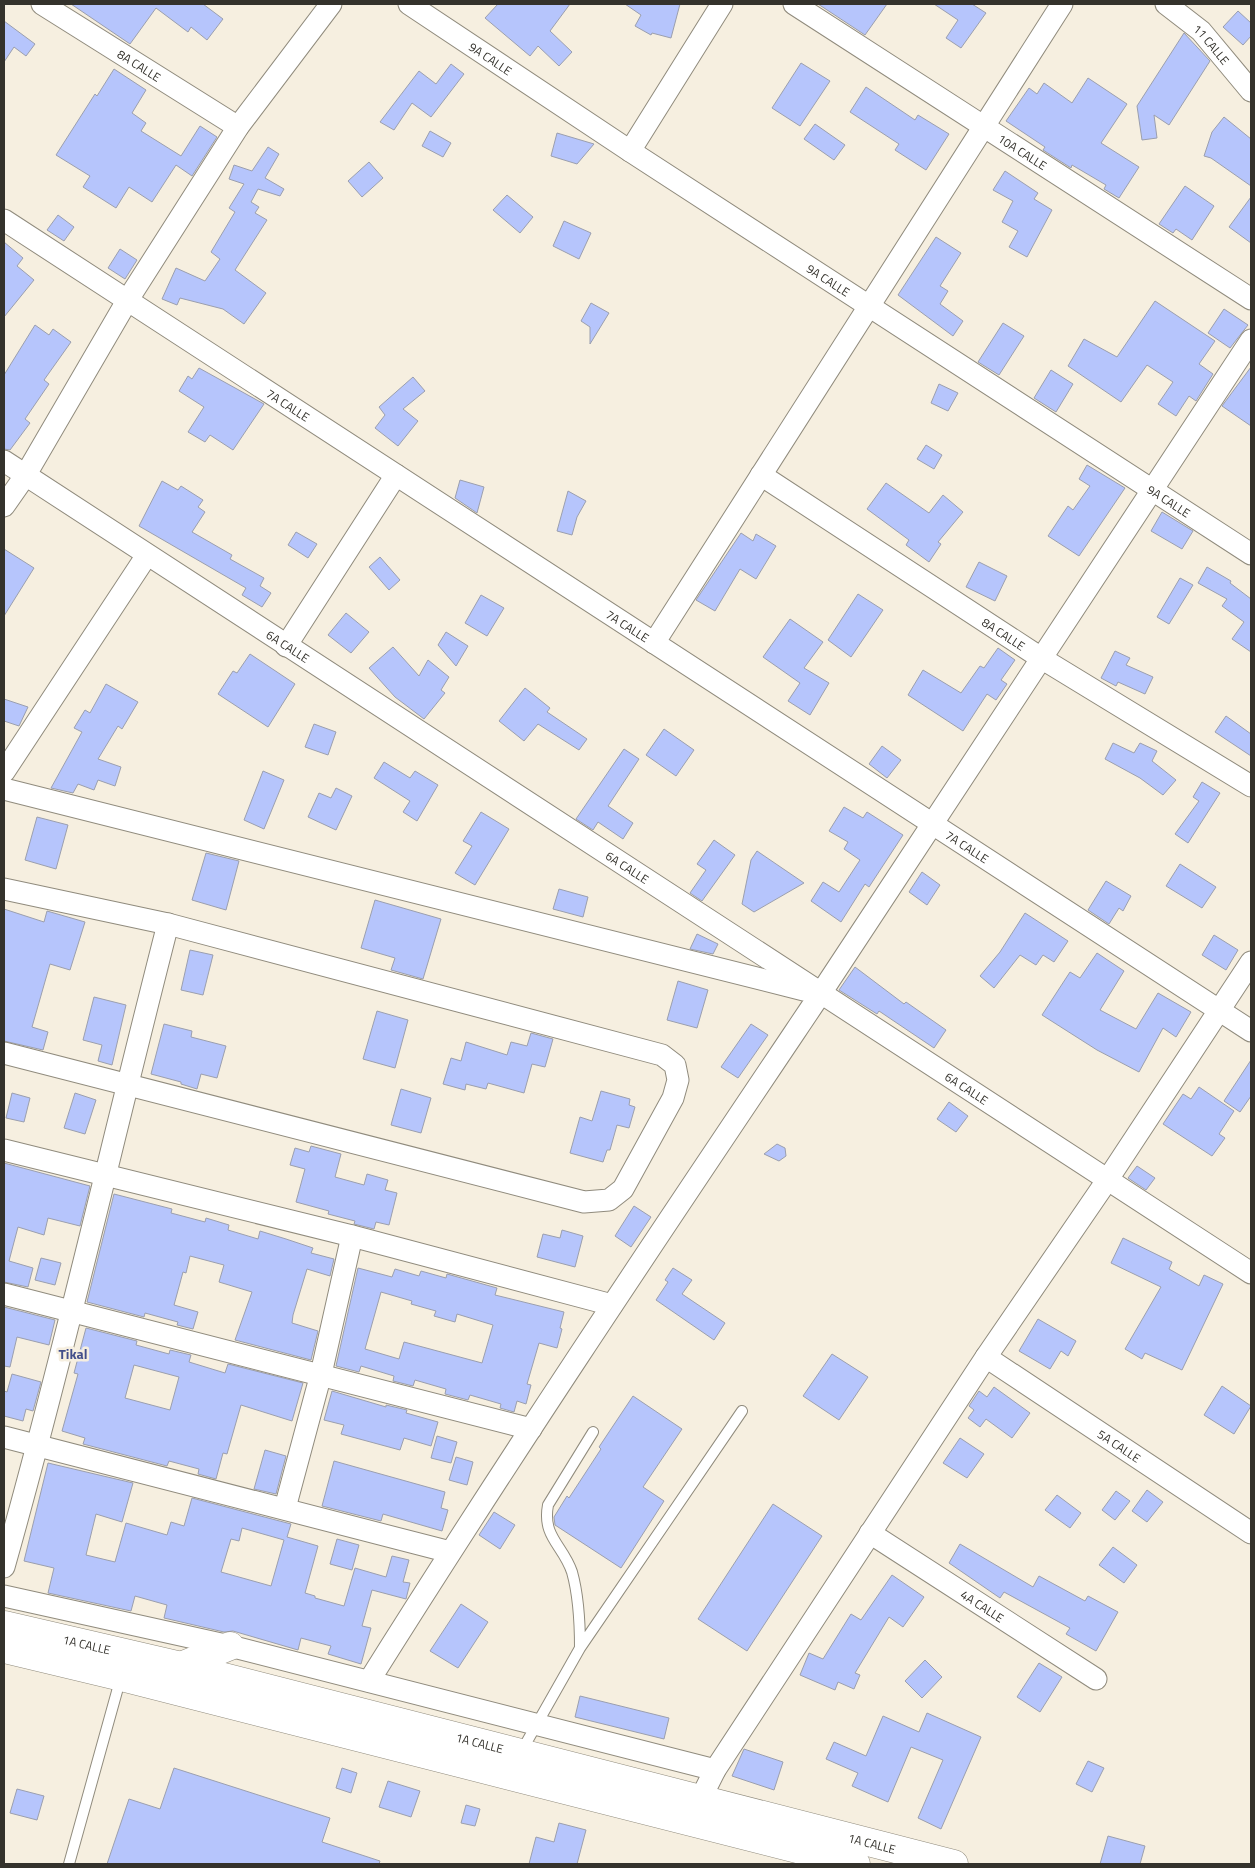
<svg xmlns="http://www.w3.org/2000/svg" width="1255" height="1868" viewBox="0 0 1255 1868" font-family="'Titillium Web',sans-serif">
	<rect width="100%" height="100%" fill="#f6efe0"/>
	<!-- building -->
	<path fill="#b6c5fc" stroke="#9b9fae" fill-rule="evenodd" d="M71,4H203L223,19L207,40L191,27L188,32L156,8L130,44Z
		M498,4H570L550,31L572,52L559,66L538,46L530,56L485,18Z
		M625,4H680L671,38L652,33L651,35L635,26L641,15Z
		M818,4H887L865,35Z
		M934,4H972L986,13L961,48L946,38L958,20Z
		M1238,11L1251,23V36L1243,45L1223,27Z
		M4,21L35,44L26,56L14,47L4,62Z
		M1184,33L1210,61L1169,125L1154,115L1157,138L1142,140L1137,106Z
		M801,63L830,81L800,126L772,108Z
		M451,64L464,74L431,117L412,103L394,130L380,122L419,71L436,84Z
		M114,69L146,90L132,113L146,123L141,131L181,156L200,126L217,137L192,176L176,165L152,202L129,187L116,208L83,187L90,176L56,155L95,94L97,96Z
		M1088,78L1127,104L1101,143L1139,167L1119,198L1104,189L1106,185L1072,165L1071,168L1043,150L1045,147L1006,121L1029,88L1037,94L1044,83L1072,103Z
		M866,87L915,120L918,115L949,134L926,170L895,150L899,144L850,112Z
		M1224,117L1251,139V186L1211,158L1204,156L1212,132Z
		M815,124L845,145L834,160L804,139Z
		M430,131L451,143L443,157L422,146Z
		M557,133L594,144L577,164L551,156Z
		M268,147L279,154L265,178L284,189L280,196L258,189L251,202L259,207L255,213L267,220L235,270L266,293L244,324L223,309L180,298L177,305L162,299L176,268L205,281L220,259L211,252L235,212L229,208L244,184L229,179L234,165L252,171Z
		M369,162L383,178L362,197L348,181Z
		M1005,171L1038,193L1034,199L1052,210L1027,257L1009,247L1018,231L1002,222L1013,201L993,190Z
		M1185,186L1214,206L1192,240L1176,229L1173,233L1159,224Z
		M507,195L533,217L520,233L493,210Z
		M1251,197V243L1229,227Z
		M58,215L74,227L64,241L47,230Z
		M564,221L591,233L579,259L553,246Z
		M936,237L961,253L940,286L948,291L940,304L963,321L953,336L898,295Z
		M4,242L23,258L17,266L34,280L4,317Z
		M120,249L137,260L125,279L108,268Z
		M1155,301L1215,341L1199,364L1213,374L1196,401L1189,396L1176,416L1158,404L1173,382L1147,365L1121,402L1068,366L1084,339L1117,357Z
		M591,303L609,313L590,344V327L581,321Z
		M1224,309L1248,325L1230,348L1208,333Z
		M1003,323L1024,336L999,375L978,362Z
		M35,325L49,335L53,329L71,342L44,380L49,384L25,419L30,423L10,450L4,449V375Z
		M1251,367V426L1222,406Z
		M199,368L264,404L233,450L210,435L205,442L188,432L204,407L179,391L188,376L192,379Z
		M1051,370L1073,384L1056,412L1034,398Z
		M413,377L425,391L403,409L418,421L398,446L375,428L385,415L379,407Z
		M939,384L958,393L948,411L931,403Z
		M926,445L942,455L934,469L917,459Z
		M1087,465L1125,488L1079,556L1048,536L1068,506L1073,510L1090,486L1079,479Z
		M460,480L484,487L477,513L455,498Z
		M162,481L178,490L181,486L203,500L198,507L205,512L192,532L232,555L230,559L264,578L260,586L271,593L262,607L242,595L246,588L139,526Z
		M886,483L929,513L943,495L963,512L938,542L941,544L929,562L906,545L909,540L867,509Z
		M568,491L586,501L577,517L572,535L557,531Z
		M1162,512L1193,531L1182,549L1151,531Z
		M296,532L317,544L308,558L288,545Z
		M741,533L753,541L756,534L776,546L756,579L740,569L715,611L696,600Z
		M4,549L34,568L4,616Z
		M380,557L400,580L389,590L369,567Z
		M979,562L1007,576L995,601L966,587Z
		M1207,567L1231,581L1230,583L1251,599V652L1232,639L1244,622L1222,606L1227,599L1198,583Z
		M1180,578L1193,585L1169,624L1157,617Z
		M858,594L883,610L851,657L828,640Z
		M481,595L504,608L487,636L465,623Z
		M346,613L369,632L351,653L328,635Z
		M790,619L823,642L804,668L829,683L810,715L788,701L800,683L763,657Z
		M446,632L468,646L456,666L438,645Z
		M393,647L419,676L428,660L449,677L441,690L445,693L424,719L395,697L369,668Z
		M998,648L1015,660L1001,680L1007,684L996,700L987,694L963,731L908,695L923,670L961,693L980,666L984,668Z
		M1115,651L1130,658L1126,665L1153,677L1145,694L1118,682L1116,686L1101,678Z
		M250,654L295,684L268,727L218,694L233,671L237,673Z
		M106,684L138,702L122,729L118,726L98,759L121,767L115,786L98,780L94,790L78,784L73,793L51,788L82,732L74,728L85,710L90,713Z
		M525,688L550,708L547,712L587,739L579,750L538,724L524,741L499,721Z
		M4,699L28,707L19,726L4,721Z
		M1226,716L1251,734V756L1215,732Z
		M314,724L336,732L328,755L305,747Z
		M664,729L694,750L676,776L646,755Z
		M1113,743L1134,753L1140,743L1157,751L1152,761L1176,780L1163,795L1140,778L1105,759Z
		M882,746L901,760L887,778L869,764Z
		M624,749L639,759L608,806L633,823L623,839L598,822L593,830L576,819Z
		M384,762L410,778L415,771L438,785L417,821L403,812L410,801L374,778Z
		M263,771L284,780L264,829L244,820Z
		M1202,782L1220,793L1188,843L1175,834L1199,801L1193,797Z
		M336,788L352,796L336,830L308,817L319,793L331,798Z
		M844,807L863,818L867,812L903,835L869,887L865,884L841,922L811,901L823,882L839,892L860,860L844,849L848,842L829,831Z
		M481,812L509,829L475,885L455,873L472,846L463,841Z
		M37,817L68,825L56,869L25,860Z
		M714,840L735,855L702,901L690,893L706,870L697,864Z
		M757,851L804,883L754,912L742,904L751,860Z
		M206,853L239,861L226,910L192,900Z
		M1180,864L1216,887L1202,908L1166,886Z
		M922,872L940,885L927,905L909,892Z
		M1106,881L1131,896L1123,911L1119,908L1109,924L1088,910Z
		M559,889L588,897L583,917L553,909Z
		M375,900L441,919L423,979L391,970L395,958L361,948Z
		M4,909L44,922L47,911L85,922L70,970L50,964L32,1027L48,1032L43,1050L4,1041Z
		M1025,913L1068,941L1054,962L1043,955L1036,965L1020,955L994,988L980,976L1000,952Z
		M697,934L718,944L713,954L690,949Z
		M1214,935L1238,950L1226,970L1202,955Z
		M190,950L213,955L203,995L181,990Z
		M1097,953L1124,971L1100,1010L1136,1029L1158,993L1191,1012L1176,1037L1163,1028L1139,1072L1097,1050L1042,1015L1070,972L1080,978Z
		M855,967L904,1004L906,1002L946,1030L934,1048L879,1011L877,1014L839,990Z
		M678,981L708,990L697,1028L667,1020Z
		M94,997L126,1005L112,1065L98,1061L102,1045L83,1040Z
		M377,1011L408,1020L395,1068L363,1059Z
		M164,1024L192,1031L191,1037L226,1046L217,1078L201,1074L197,1089L181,1084V1082L151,1074Z
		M751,1024L768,1035L738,1078L721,1067Z
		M531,1033L553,1039L545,1067L532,1064L524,1093L488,1083L486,1089L466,1084L465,1090L443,1084L451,1058L461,1061L466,1042L507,1055L511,1042L527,1046Z
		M1251,1060V1096L1240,1112L1224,1101Z
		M1199,1087L1234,1111L1219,1134L1225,1138L1212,1156L1163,1124L1183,1094L1191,1099Z
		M401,1089L431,1098L421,1133L391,1125Z
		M601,1091L630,1099L629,1105L635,1107L629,1128L617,1125L610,1150H607L603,1162L570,1153L580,1117L592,1121Z
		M12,1093L30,1098L24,1122L6,1118Z
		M75,1093L96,1100L85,1134L64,1128Z
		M949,1102L968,1116L956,1132L937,1119Z
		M777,1144L785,1148L786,1156L779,1161L764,1154Z
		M311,1146L341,1154L335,1177L364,1185L367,1174L388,1180L385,1190L397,1193L389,1225L376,1222L374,1229L354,1224L355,1221L328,1214L329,1211L296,1202L305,1169L290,1165L295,1148L309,1152Z
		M4,1163L90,1186L80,1226L48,1218L44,1235L18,1227L9,1261L33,1268L28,1287L4,1282Z
		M1137,1166L1155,1178L1146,1190L1128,1178Z
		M114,1194L172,1209L171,1213L205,1222L206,1218L229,1225L228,1230L258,1239L260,1231L286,1239L313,1248L311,1253L334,1259L330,1276L307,1269L293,1315L292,1323L318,1331L311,1360L235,1340L252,1292L219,1282L224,1265L190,1256L186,1273L183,1272L174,1305L198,1312L193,1329L177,1325L178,1322L145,1313L144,1317L87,1302Z
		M634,1206L651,1217L631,1247L615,1236Z
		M562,1230L583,1236L575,1267L537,1257L543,1234L560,1238Z
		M1123,1238L1172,1262L1169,1269L1199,1286L1204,1275L1223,1284L1182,1370L1145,1353L1142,1359L1125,1349L1161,1287L1111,1263Z
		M41,1258L61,1263L55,1285L35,1280Z
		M358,1268L392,1277L395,1269L419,1276L421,1271L446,1278L447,1274L497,1288L495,1295L564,1312L560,1328L562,1329L557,1348L539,1343L527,1384L531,1385L526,1404L517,1401L514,1412L500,1408L501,1404L470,1395L468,1400L445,1394L446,1389L415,1380L413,1386L393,1381L394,1376L361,1366L359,1372L336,1366ZM381,1292L412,1301L411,1304L436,1311L434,1316L455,1322L457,1314L493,1325L482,1363L404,1342L399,1359L365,1349Z
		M673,1268L692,1280L682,1294L725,1323L714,1340L656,1300L668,1282L665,1280Z
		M4,1307L55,1320L49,1345L17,1337L10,1367L4,1366Z
		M1038,1319L1076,1341L1068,1356L1061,1351L1050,1369L1019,1351Z
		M86,1328L137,1341L136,1345L169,1354L170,1350L191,1355L189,1362L225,1373L228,1364L303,1383L292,1421L241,1405L227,1454L223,1453L216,1479L198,1474L199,1469L169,1461L167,1466L83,1444L85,1438L62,1431L78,1374L74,1373ZM134,1365L179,1377L170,1410L125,1398Z
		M832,1354L868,1377L839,1420L803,1396Z
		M12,1374L41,1382L33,1411L26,1409L23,1421L4,1416V1391L7,1392Z
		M1222,1386L1251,1406L1234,1434L1204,1415Z
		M994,1387L1030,1413L1012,1438L986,1419L980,1427L968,1418L974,1410L969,1406L979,1391L987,1397Z
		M332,1391L386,1407V1405L407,1410L406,1413L438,1422L431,1446L404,1438L400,1450L341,1434L344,1425L324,1420Z
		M633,1396L682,1429L643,1487L664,1501L621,1568L555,1525L554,1517L567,1496L569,1498L601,1449L599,1447Z
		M437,1436L457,1442L451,1463L431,1458Z
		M960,1438L984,1454L967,1478L943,1463Z
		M265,1450L286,1456L276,1494L254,1489Z
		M456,1457L473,1462L467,1485L449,1480Z
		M334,1461L445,1492L441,1508L448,1510L442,1531L383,1514L381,1521L322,1506Z
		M48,1463L133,1483L122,1522L96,1514L86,1555L115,1562L126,1523L167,1535L171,1522L184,1526L192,1498L291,1524L287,1537L318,1546L305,1593L315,1596V1598L344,1606L355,1568L386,1577L392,1556L409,1560L403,1582L410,1583L406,1599L372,1590L362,1626L371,1628L361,1664L328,1654L331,1646L301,1638L298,1650L233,1631L224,1632L164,1618L167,1605L135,1596L131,1611L48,1593L54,1568L24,1561ZM242,1528L284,1540L271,1586L221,1572L231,1539L239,1541Z
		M1147,1490L1163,1502L1147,1522L1132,1511Z
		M1116,1491L1130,1501L1115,1520L1102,1510Z
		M1057,1495L1081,1513L1070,1528L1045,1510Z
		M773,1504L822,1536L747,1651L698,1619Z
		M494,1512L515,1525L500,1549L479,1535Z
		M337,1539L359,1545L352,1570L330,1564Z
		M960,1544L1033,1587L1039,1576L1085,1601L1088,1596L1118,1612L1096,1651L1066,1634L1070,1628L1004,1592L1000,1598L949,1563Z
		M1113,1547L1137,1565L1124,1583L1099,1565Z
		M892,1575L924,1597L903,1627L889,1617L855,1673L860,1675L854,1689L838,1682L835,1690L800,1675L809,1653L823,1659L851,1614L861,1620Z
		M461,1604L488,1622L458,1668L430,1651Z
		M925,1660L942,1677L922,1698L905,1681Z
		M1039,1663L1062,1677L1040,1712L1017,1697Z
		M580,1696L669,1718L664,1739L575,1717Z
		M927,1713L981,1737L941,1829L918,1818L943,1760L911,1747L888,1802L852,1786L858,1773L826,1759L834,1742L866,1756L883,1716L919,1732Z
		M744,1749L783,1762L774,1790L732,1776Z
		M1088,1761L1104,1768L1092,1792L1076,1784Z
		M174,1768L330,1818L322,1842L380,1861L379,1864H107L129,1799L160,1809Z
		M342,1768L357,1773L351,1793L336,1788Z
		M388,1781L420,1791L411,1817L379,1807Z
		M17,1789L44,1796L37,1820L10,1813Z
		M466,1805L480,1809L475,1826L461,1823Z
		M559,1823L586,1830L577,1864H529L536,1837L554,1842Z
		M1108,1836L1145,1846L1140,1864H1100Z"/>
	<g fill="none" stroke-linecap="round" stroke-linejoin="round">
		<defs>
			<path id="service" d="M580,1648C580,1622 579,1597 572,1572C563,1545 542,1537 548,1505L593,1432
				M521,1752L580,1648L742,1411
				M69,1864L121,1677"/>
			<g id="minor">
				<path id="s1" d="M42,4L238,127"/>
				<path id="s2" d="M409,4L630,151L1251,554"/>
				<path id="s3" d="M794,4L1251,299"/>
				<path id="s4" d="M1166,4L1201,31L1251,91"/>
				<path d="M630,151L722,4"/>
				<path id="s5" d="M4,220L1251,1031"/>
				<path id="s6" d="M4,461L1251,1273"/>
				<path id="s7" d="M761,475L1041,658L1251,786"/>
				<path d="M4,506L25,476L127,301L238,127L331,4"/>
				<path d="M654,643L1062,4"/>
				<path d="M286,646L396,475"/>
				<path d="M4,772L147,555"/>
				<path d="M4,789L804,990"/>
				<path d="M4,889L168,924L662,1055L675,1065L678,1080L673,1098L623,1189L609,1200L584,1202L4,1053"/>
				<path d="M4,1150L352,1236L612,1305"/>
				<path d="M4,1294L531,1429"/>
				<path id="s8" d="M986,1357L1251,1533"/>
				<path d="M4,1437L450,1552"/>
				<path d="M285,1508L321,1374L352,1236"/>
				<path id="s9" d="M870,1533L1096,1679"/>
				<path d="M4,1567C64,1354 113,1138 168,924"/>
				<path d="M4,1596L230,1646L715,1770"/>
				<path d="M369,1681C515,1448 668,1221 821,993C965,776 1106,557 1251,340"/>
				<path d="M696,1814L701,1798L715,1770L986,1357L1108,1179L1251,962"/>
			</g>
			<g id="secondary">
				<path id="s10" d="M4,1625L181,1666L954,1864"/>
				<path d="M4,1649L121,1677L856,1864"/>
				<path d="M181,1666L230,1646"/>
			</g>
		</defs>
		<!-- service casing -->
		<use href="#service" stroke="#908b7d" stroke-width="12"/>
		<!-- minor casing -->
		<use href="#minor" stroke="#908b7d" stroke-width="23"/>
		<!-- secondary casing -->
		<use href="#secondary" stroke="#908b7d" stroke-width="29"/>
		<!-- service -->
		<use href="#service" stroke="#fff" stroke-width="10"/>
		<!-- minor -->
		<use href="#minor" stroke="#fff" stroke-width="21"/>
		<!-- secondary -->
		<use href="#secondary" stroke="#fff" stroke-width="28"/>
	</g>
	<g text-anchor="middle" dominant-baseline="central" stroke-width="5" stroke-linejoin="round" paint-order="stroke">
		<!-- street labels -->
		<g font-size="12" fill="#34322c" stroke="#f6efe0">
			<text stroke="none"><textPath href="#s4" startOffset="61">11 CALLE</textPath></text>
			<text stroke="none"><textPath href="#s2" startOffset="98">9A CALLE</textPath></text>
			<text stroke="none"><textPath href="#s1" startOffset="115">8A CALLE</textPath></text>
			<text stroke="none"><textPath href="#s3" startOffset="272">10A CALLE</textPath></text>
			<text stroke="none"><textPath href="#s2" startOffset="502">9A CALLE</textPath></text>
			<text stroke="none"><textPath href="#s5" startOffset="339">7A CALLE</textPath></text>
			<text stroke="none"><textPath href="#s2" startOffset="908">9A CALLE</textPath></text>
			<text stroke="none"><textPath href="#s5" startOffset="744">7A CALLE</textPath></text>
			<text stroke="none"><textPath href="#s7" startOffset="290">8A CALLE</textPath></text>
			<text stroke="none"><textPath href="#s6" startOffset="339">6A CALLE</textPath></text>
			<text stroke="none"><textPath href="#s5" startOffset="1149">7A CALLE</textPath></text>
			<text stroke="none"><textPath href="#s6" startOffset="744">6A CALLE</textPath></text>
			<text stroke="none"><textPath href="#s6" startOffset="1149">6A CALLE</textPath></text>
			<text stroke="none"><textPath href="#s8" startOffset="160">5A CALLE</textPath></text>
			<text stroke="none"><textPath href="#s9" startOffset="134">4A CALLE</textPath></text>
			<text stroke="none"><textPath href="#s10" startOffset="85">1A CALLE</textPath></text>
			<text stroke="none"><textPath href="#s10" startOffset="490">1A CALLE</textPath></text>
			<text stroke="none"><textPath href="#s10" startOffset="895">1A CALLE</textPath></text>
		</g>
		<!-- neighbourhood labels -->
		<g font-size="14" font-weight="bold" fill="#424e8a" stroke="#f6efe0">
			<text x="73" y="1353">Tikal</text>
		</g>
	</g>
	<!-- border -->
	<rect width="1255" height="1868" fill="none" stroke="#34322c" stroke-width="10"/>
</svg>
